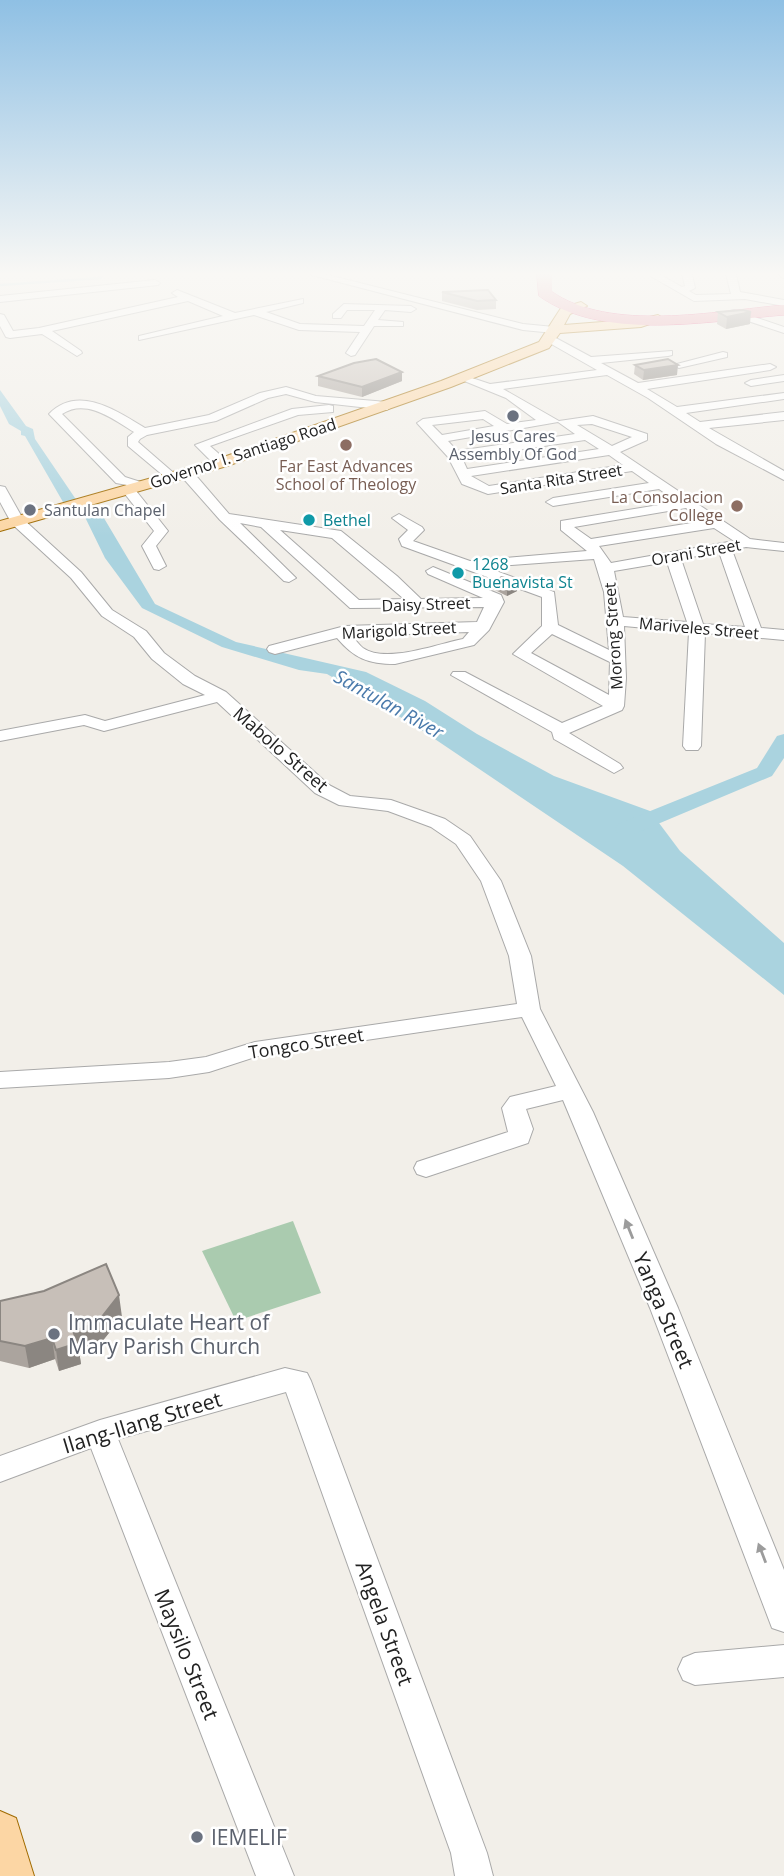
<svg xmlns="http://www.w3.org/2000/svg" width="784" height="1876" viewBox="0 0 784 1876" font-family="'Open Sans',sans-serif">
	<rect width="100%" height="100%" fill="#f2efe9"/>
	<!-- cemetery -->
	<path fill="#aacbaf" d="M293,1221L321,1293L236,1321L202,1251Z"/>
	<!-- water -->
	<path fill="#aad3df" d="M0,390L26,426L33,429L35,439L75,498L84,504L95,503L155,604L236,642L366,672L425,701L477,734L554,776L650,811L680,851L784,943V995L623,866L417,727L327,674L299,670L222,647L142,608L105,558L82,511L63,502L25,436L21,435V431L9,424L0,406Z"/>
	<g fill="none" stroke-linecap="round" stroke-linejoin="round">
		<!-- stream -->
		<path stroke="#aad3df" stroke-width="2.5" d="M0,285L101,278"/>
		<!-- river -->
		<path fill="#aad3df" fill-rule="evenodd" d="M784,734V758L772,776L634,834H618L615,829L618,824L757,768L777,736Z"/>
		<defs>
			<path id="minor" d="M308,274H324L523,324L554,327L559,330L554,333L523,330Z
				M647,274H659L682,287L685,286L682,274H692L695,288L689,291L696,295L731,294L726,274H736L740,292L784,300V306L745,299L694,301Z
				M779,274H784V278L781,277Z
				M155,280L160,283L158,285L0,302V296Z
				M177,290L235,313L303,299V303L266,312L300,324L364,326L375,310H347L341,318H333V314L344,304L411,306L416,309L411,312L385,310L378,320L403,322V326H374L355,355L351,356L346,353L360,332L299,330L254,315L139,340V336L223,316L188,301L52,331L81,351L82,353L77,356L42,334L10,338L6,337L0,326V314L4,315L13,331L39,328L178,297L172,293Z
				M734,310L784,327V333L730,315V311Z
				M546,337H554L591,357L672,351V355L668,356L601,363L638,383L770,364L776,367L770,370L647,389L677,407L784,393V399L686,413L700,422L784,412V420L709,428L784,471V480L716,444L648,398L607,375L503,389L559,421L593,416L647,434V440L620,452L750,539L784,543V551L746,547L732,550L761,628L784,630V640L705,633L701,746L698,750H686L683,746L689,632L624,626L626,678L624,706L622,710L569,733L620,764L623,768L614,773L554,739L552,732L451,675L453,672H465L562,723L603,706L513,654L542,626V597L402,546L399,539L408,530L392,518L399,514L422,527L424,530L413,541L470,561L587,551L561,530V521L677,502L659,489L553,506L546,502L553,498L649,483L632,471L488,494L462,484L448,457L417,423L423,419L485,411L507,424L536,420L506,398L457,378L463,375L490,384L597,370L546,341ZM483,419L494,426L442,435L432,425ZM558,422L575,434L457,451L448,441ZM592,424L632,437L612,446L577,425ZM585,440L599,449L467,469L462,458ZM609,455L623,465L489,486L471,476ZM686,508L704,521L591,539L574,527ZM714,528L734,541L611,563L599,546ZM719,552L745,627L703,624L681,559ZM594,559L604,592L609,650L558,625L554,592L485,567ZM667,562L687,622L623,617L614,571ZM552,634L610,662L609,695L531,653Z
				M723,352L727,353V357L679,368L673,365Z
				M784,375V381L751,386L745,383L751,380Z
				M286,387L316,396L387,402L393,406L387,410L315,402L286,394L268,398L216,421L147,435L140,439L138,442L176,475V481L171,482L128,446V437L134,432C113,419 86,398 62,414L125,477L150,485L143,489L133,487L168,531L156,546L166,566L159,570L154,569L142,546L154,531L121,489L127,485L116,483L49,414C78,384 117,411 145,428L209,415L260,393Z
				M329,405L333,406V412L298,415L210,446L226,460V466H216L195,445L292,409Z
				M187,470L192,471L229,514L341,531L397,576L421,599L483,598L428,574L426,571L433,567L501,595L504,602L489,630L474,645L395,664C368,664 354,658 337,638L275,654L269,652L267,649L269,646L345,626L477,622L484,607L350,608L261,527L240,523L296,578L289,582L284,581L220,520L182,477V471ZM280,530L332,538L404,599L359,600ZM469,632L463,639C437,644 386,664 363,648C359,645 355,639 352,636Z
				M0,486L5,487L23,519L81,572L112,610L146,631L164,653L195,676L226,692L329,785L350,796L391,800L445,819L470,836L501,881L531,956L540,1009L593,1112L678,1308L784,1570V1632L772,1628L650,1308L563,1100L526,1109L533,1129L528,1143L426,1177L417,1174L414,1168L417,1162L508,1132L502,1108L510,1097L556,1086L522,1017L258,1056L209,1072L169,1078L0,1088V1072L169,1062L206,1057L255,1042L517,1004L509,956L481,881L456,844L431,827L388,811L339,805L315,793L217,702L104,731L84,725L0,741V731L85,715L105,721L205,695L183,684L152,659L134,637L102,616L71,578L12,524L0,502Z
				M285,1368L307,1373L311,1381L487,1853L493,1876H455L451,1853L286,1392L118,1439L294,1876H256L91,1448L0,1482V1456L100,1420Z
				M784,1645V1677L695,1685L683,1680L678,1669L683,1658L695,1653Z"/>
			<path id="major" d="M581,302L587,306L570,314L564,325L641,319L658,315L664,319L641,327L560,333L549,348L451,387L227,466L0,531V521L215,460L441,381L539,342L561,308Z
				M0,1811L16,1818L34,1876H0Z"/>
			<path id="highway" d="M537,274H551V291C610,333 715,311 784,305V315C709,321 603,342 539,296Z"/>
		</defs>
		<!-- minor casing -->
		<use href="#minor" stroke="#a9a9a9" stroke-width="2"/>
		<!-- major casing -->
		<use href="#major" stroke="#a06b00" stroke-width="2"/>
		<!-- highway casing -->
		<use href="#highway" stroke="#dc2a67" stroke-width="1"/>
		<!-- minor -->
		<use href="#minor" fill="#fff" fill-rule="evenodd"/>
		<!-- major -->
		<use href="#major" fill="#fcd6a4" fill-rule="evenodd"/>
		<!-- highway -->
		<use href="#highway" fill="#e892a2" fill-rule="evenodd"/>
	</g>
	<!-- wall -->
	<path fill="#aba49e" d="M442,292L496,300V309L477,310L442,301Z
		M718,312L750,324L726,329L717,324Z
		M635,365L677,375L643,380L634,374Z
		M318,376L402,381L362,397L318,386Z
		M493,581L518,583L517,591L507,596L493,589Z
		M0,1301L122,1317L100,1344L79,1351L81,1364L59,1371L55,1359L29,1368L0,1361Z"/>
	<!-- shaded-wall -->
	<path fill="#8b8681" d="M751,312L750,324L726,329L727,317Z
		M678,365L677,375L643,380L644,370Z
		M402,372V381L362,397V387Z
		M518,583L517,591L507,596V588Z
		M119,1295L122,1317L100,1344L79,1351L81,1364L59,1371L56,1350L73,1331Z
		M52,1338L55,1359L29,1368L25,1346Z"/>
	<!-- building -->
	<path fill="#c7bfb8" stroke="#8b8681" stroke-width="2" d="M488,290L496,300L477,301L442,292Z
		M743,310L751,312L727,317L718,312Z
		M376,359L402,372L362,387L318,376L354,363Z
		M668,359L678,365L644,370L635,365Z
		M502,577L518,583L507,588L493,581Z
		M106,1264L119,1295L97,1323L73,1331L78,1343L56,1350L52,1338L25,1346L0,1341V1301L44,1291Z"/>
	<!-- one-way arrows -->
	<defs><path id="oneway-solid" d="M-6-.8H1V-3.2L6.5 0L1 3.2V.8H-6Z" transform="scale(1.75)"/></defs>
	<g fill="#9c9c9c">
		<use href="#oneway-solid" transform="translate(629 1229) rotate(-112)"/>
		<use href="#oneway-solid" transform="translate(762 1553) rotate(-111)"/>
	</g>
	<!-- sky -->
	<linearGradient id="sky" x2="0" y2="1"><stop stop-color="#8fc0e4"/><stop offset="0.51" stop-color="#f9f8f5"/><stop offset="1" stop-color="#f9f8f5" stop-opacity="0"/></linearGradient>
	<rect width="784" height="537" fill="url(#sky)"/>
	<!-- markers -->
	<g fill="#6b7280" stroke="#fff" stroke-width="2.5">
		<circle cx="513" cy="416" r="7"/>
		<circle cx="30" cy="510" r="7"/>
		<circle cx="54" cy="1334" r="7"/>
		<circle cx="197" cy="1837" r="7"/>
	</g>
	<g fill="#8d6e63" stroke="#fff" stroke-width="2.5">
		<circle cx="346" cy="445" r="7"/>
		<circle cx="737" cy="506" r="7"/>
	</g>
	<g fill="#0f9aa8" stroke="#fff" stroke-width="2.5">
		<circle cx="309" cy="520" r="7"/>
		<circle cx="458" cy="573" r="7"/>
	</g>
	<g text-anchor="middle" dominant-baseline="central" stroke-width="5" stroke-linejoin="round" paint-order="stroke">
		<!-- far-worship labels -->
		<g font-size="16" fill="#5b616d" stroke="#fff">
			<text x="513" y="436">Jesus Cares<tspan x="513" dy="18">Assembly Of God</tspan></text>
			<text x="44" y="510" text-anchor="start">Santulan Chapel</text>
		</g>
		<!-- far-street labels -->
		<g font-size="16" fill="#222" stroke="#fff">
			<text transform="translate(243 453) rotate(-18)">Governor I. Santiago Road</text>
			<text transform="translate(561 479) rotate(-9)">Santa Rita Street</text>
			<text transform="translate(696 552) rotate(-10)">Orani Street</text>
			<text transform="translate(426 604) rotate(-2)">Daisy Street</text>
			<text transform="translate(699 628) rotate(5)">Mariveles Street</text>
			<text transform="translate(399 630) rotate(-3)">Marigold Street</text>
			<text transform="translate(613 636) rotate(-94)">Morong Street</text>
		</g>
		<!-- far-education labels -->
		<g font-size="16" fill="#785e54" stroke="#fff">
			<text x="346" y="466">Far East Advances<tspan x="346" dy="18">School of Theology</tspan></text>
			<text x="723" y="497" text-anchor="end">La Consolacion<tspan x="723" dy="18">College</tspan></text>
		</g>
		<!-- far-culture labels -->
		<g font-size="16" fill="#0d838f" stroke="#fff" text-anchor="start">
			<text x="323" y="520">Bethel</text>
			<text x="472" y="564">1268<tspan x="472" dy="18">Buenavista St</tspan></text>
		</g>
		<!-- street labels -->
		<g font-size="18" fill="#222" stroke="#fff">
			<text transform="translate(281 749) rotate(41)">Mabolo Street</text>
			<text transform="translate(306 1043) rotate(-9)">Tongco Street</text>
		</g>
		<!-- water labels -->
		<g font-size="19" font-style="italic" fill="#4a7aab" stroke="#fff">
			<text transform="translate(389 704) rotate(29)">Santulan River</text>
		</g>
		<!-- near-street labels -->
		<g font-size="21" fill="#222" stroke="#fff">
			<text transform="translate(664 1310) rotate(67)">Yanga Street</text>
			<text transform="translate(142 1422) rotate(-17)">Ilang-Ilang Street</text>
			<text transform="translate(385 1623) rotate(70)">Angela Street</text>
			<text transform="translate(187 1654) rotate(68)">Maysilo Street</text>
		</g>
		<!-- near-worship labels -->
		<g font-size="21" fill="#5b616d" stroke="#fff" text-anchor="start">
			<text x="68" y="1322">Immaculate Heart of<tspan x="68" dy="24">Mary Parish Church</tspan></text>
			<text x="211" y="1837">IEMELIF</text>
		</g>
	</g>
</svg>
